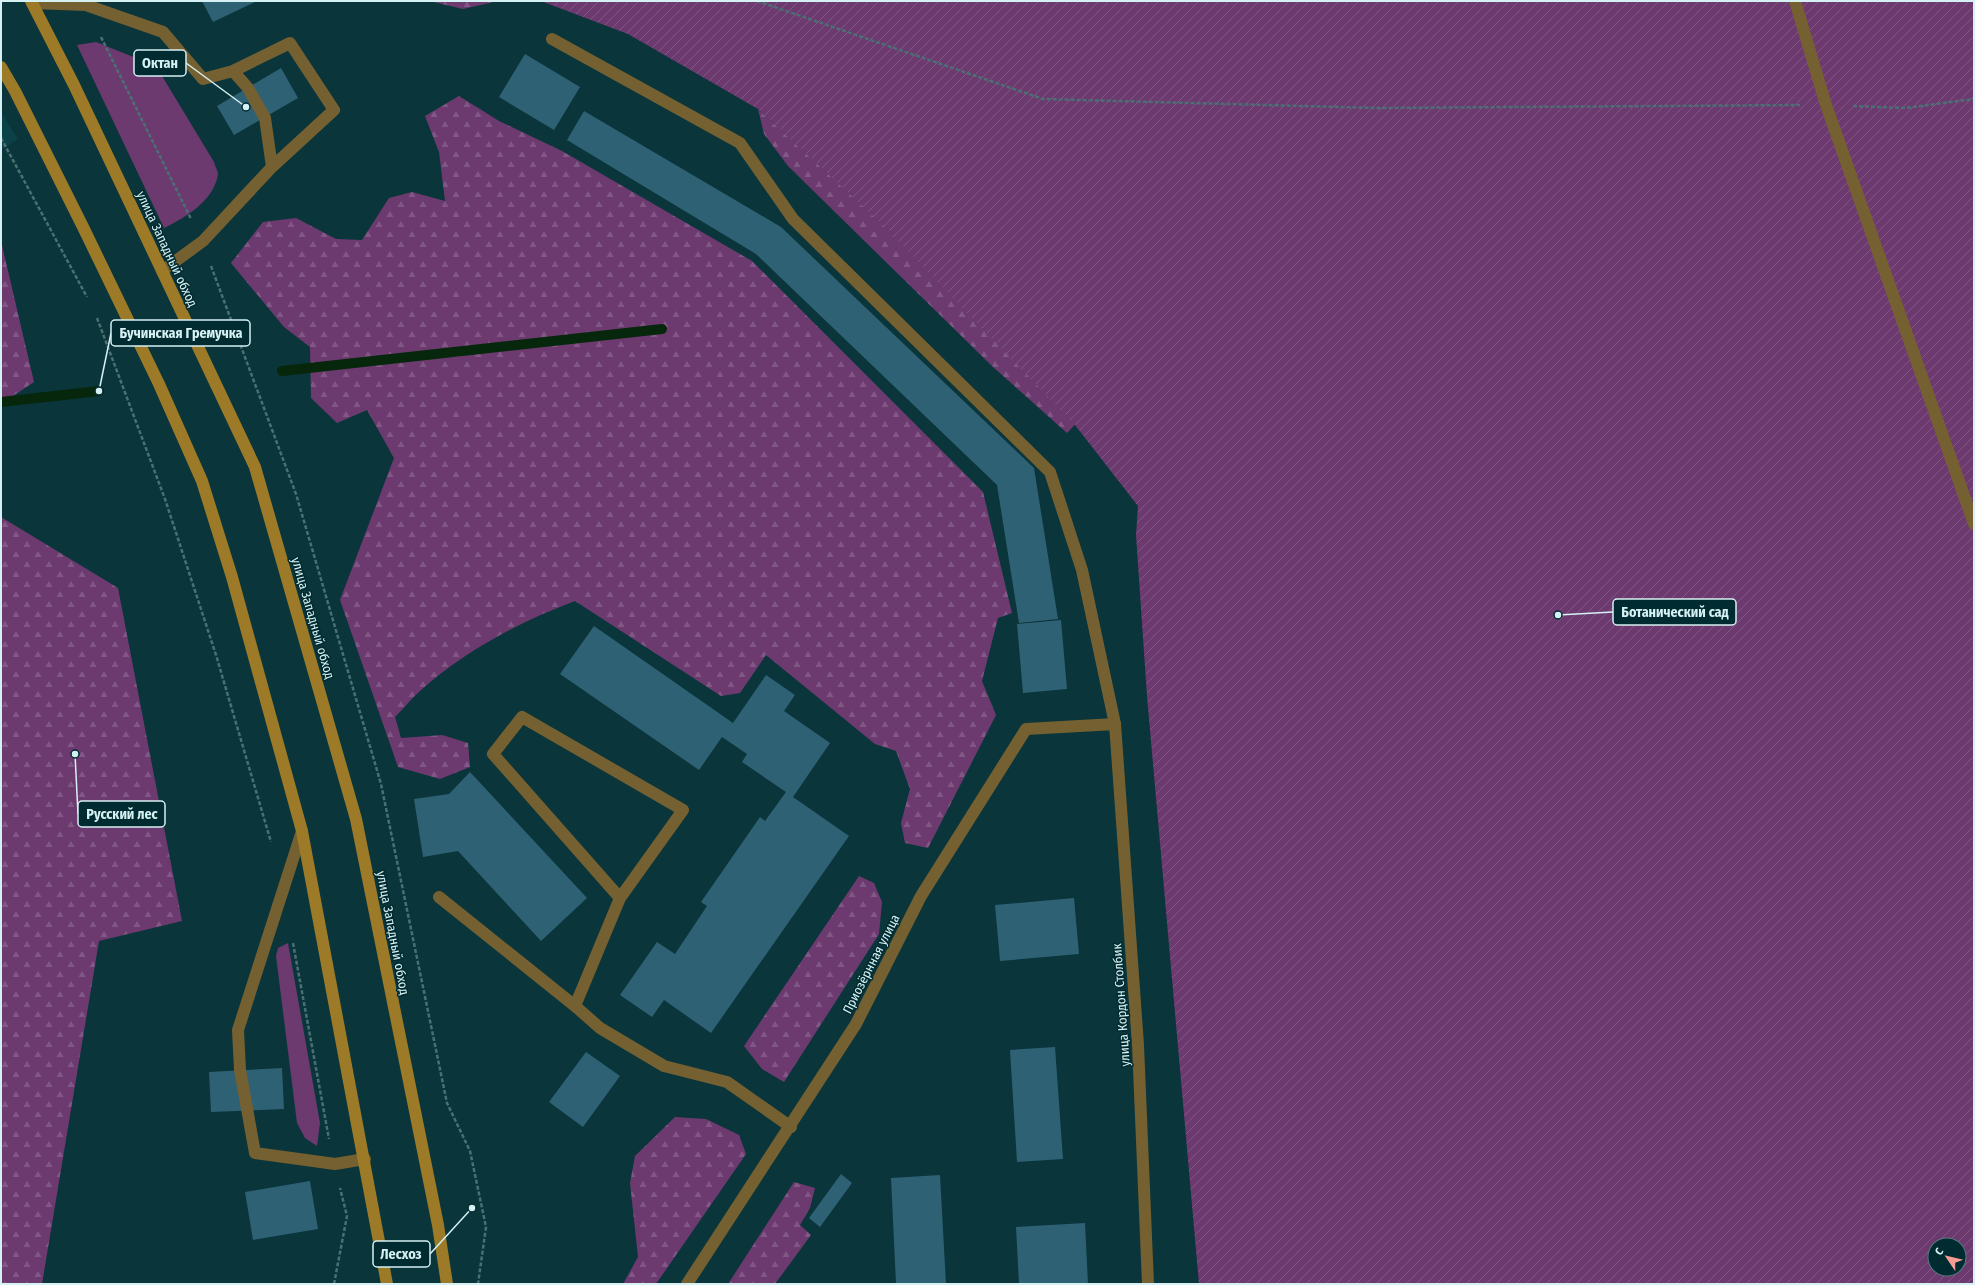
<svg xmlns="http://www.w3.org/2000/svg" width="1975" height="1285" viewBox="0 0 1975 1285" font-family="'Fira Sans Condensed',sans-serif">
	<defs>
		<pattern id="forest-firs" width="22" height="20" patternUnits="userSpaceOnUse"><rect width="22" height="20" fill="#6d3a70"/><path d="M5 1l3.5 6h-7zM16 11l3.5 6h-7z" fill="#815785"/></pattern>
		<pattern id="garden-furrows" width="10" height="10" patternUnits="userSpaceOnUse"><rect width="10" height="10" fill="#6d3a70"/><path d="M-1 1l2-2M0 10L10 0M9 11l2-2" fill="none" stroke="#815785"/></pattern>
	</defs>
	<rect width="100%" height="100%" fill="#0a353a"/>
	<!-- built -->
	<path fill="#0a4247" d="M1,112L18,139L1,150Z"/>
	<!-- grass -->
	<path fill="#6d3a70" d="M96,42L151,64L162,76L214,162C215,166 218,171 218,174C214,201 186,217 164,228L77,45Z
		M288,943L320,1123L317,1146L305,1138L297,1123L276,956L278,948Z"/>
	<!-- forest -->
	<path fill="url(#forest-firs)" d="M429,1H498L463,9Z
		M459,96L499,121L562,151L752,261L983,492L1012,613L998,618L982,681L996,715L928,848L905,843L901,823L910,789L896,751L875,744L766,655L740,693L721,696L575,601C519,622 465,651 420,691C411,699 403,709 395,717L401,738L442,735L468,743L470,767L440,779L398,767L340,600L394,458L367,410L337,423L311,398L310,347L284,327L231,263L263,222L296,218L336,239L362,240L389,198L412,192L445,201L439,152L425,116Z
		M758,109L1087,412L1067,433L992,366L788,166L764,134Z
		M1,241L34,382L1,404Z
		M1,517L118,588L182,921L99,941L42,1284H1Z
		M859,876L874,883L882,902L879,934L784,1082L762,1069L744,1046Z
		M675,1117L706,1119L739,1135L746,1154L656,1284H623L638,1257L630,1183L635,1156Z
		M794,1182L815,1188L810,1208L800,1225L811,1235L775,1284H728Z"/>
	<!-- garden -->
	<path fill="url(#garden-furrows)" fill-rule="evenodd" d="M541,1H1974V1284H1199L1147,696L1136,535L1138,506L1075,425L883,225L758,109L628,34ZM1935,1245H1959V1269H1935Z"/>
	<g fill="none" stroke-linecap="round" stroke-linejoin="round">
		<!-- stream -->
		<path stroke="#06270b" stroke-width="10" d="M282,371L662,329
			M1,402L99,391"/>
	</g>
	<!-- building -->
	<path fill="#2f6175" d="M202,1H257L213,22Z
		M525,54L580,87L554,130L499,97Z
		M281,68L298,98L234,135L217,106Z
		M584,111L781,227L1034,468L1058,619L1019,623L997,485L756,254L567,140Z
		M1061,620L1067,689L1023,693L1017,624Z
		M594,626L733,723L766,675L795,695L784,711L830,743L793,797L849,836L711,1033L664,1000L652,1017L620,995L657,942L675,954L707,906L701,902L760,817L765,821L786,792L742,762L747,754L722,737L699,770L560,674Z
		M470,772L587,898L541,941L458,851L423,857L414,799L449,794Z
		M1074,898L1079,954L1000,961L995,905Z
		M1055,1047L1063,1159L1017,1162L1010,1050Z
		M586,1052L620,1076L583,1127L549,1102Z
		M282,1068L284,1109L211,1112L209,1072Z
		M841,1174L852,1183L820,1227L809,1218Z
		M940,1175L946,1284H896L891,1178Z
		M310,1181L318,1229L253,1240L245,1192Z
		M1085,1223L1088,1284H1019L1016,1227Z"/>
	<g fill="none" stroke-linecap="round" stroke-linejoin="round">
		<!-- path -->
		<path stroke="#4a7075" stroke-width="2.5" stroke-dasharray="4 2" stroke-linecap="butt" d="M757,1L1043,99L1377,108L1800,105
			M101,37L191,219
			M1853,106L1905,108L1974,99
			M1,138L87,297
			M211,266L296,494L381,784L447,1103L470,1151L486,1227L478,1284
			M97,318L165,499L216,655L271,842
			M293,943L329,1139
			M334,1284L347,1216L340,1188"/>
		<!-- lane -->
		<path stroke="#756031" stroke-width="12" d="M1795,1L1826,105L1974,524
			M32,3L86,5L163,32L203,79L233,71L290,43L334,110L272,167L203,241L162,271
			M552,39L740,143L793,219L1050,472L1082,570L1115,724
			M233,71L248,88L265,118L272,167
			M302,831L238,1030L240,1070L255,1153L335,1164L365,1159
			M439,897L575,1006
			M620,898L493,754L522,717L683,810L620,898L575,1006L600,1028L664,1066L727,1082L791,1127"/>
		<!-- street -->
		<path stroke="#756031" stroke-width="12" d="M687,1284L856,1024L921,896L1026,729L1115,724L1138,1045L1148,1284"/>
		<!-- secondary -->
		<path stroke="#9c7a27" stroke-width="12" d="M31,1L74,85L255,467L356,819L438,1225L447,1284
			M1,67L15,91L84,229L159,384L202,481L232,577L302,831L387,1284"/>
	</g>
	<g text-anchor="middle" dominant-baseline="central" stroke-width="3" stroke-linejoin="round" paint-order="stroke">
		<!-- street labels -->
		<g font-size="13" fill="#d6f1f4" stroke="#002b30">
			<text transform="translate(167 249) rotate(65)">улица Западный обход</text>
			<text transform="translate(313 618) rotate(74)">улица Западный обход</text>
			<text transform="translate(393 933) rotate(79)">улица Западный обход</text>
			<text transform="translate(871 964) rotate(-63)">Приозёрнная улица</text>
			<text transform="translate(1121 1005) rotate(-94)">улица Кордон Столбик</text>
		</g>
	</g>
	<!-- callouts -->
	<path fill="none" stroke="#d6f1f4" stroke-width="1.5" d="M246 107L186 63M99 391L111 333M1558 615L1613 612M75 754L78 814M472 1208L430 1254"/>
	<g fill="#d6f1f4" stroke="#002b30" stroke-width="1.5">
		<circle cx="246" cy="107" r="4"/>
		<circle cx="99" cy="391" r="4"/>
		<circle cx="1558" cy="615" r="4"/>
		<circle cx="75" cy="754" r="4"/>
		<circle cx="472" cy="1208" r="4"/>
	</g>
	<g fill="#002b30" stroke="#d6f1f4" stroke-width="1.5">
		<rect x="134" y="50" width="52" height="26" rx="4"/>
		<rect x="111" y="320" width="139" height="26" rx="4"/>
		<rect x="1613" y="599" width="123" height="26" rx="4"/>
		<rect x="78" y="801" width="87" height="26" rx="4"/>
		<rect x="373" y="1241" width="57" height="26" rx="4"/>
	</g>
	<g font-size="14" text-anchor="middle" font-weight="bold" fill="#d6f1f4">
		<text x="160" y="68">Октан</text>
		<text x="181" y="338">Бучинская Гремучка</text>
		<text x="1675" y="617">Ботанический сад</text>
		<text x="122" y="819">Русский лес</text>
		<text x="401" y="1259">Лесхоз</text>
	</g>
	<!-- border -->
	<rect width="1975" height="1285" fill="none" stroke="#d6f1f4" stroke-width="4"/>
	<!-- north arrow -->
	<g transform="translate(1947 1257) rotate(305)"><circle r="19" fill="#002b30" stroke="#567a7e"/>
	<path d="M0-3L7 15L0 10L-7 15Z" fill="#f59c94"/>
	<text y="-6" font-size="11" font-weight="bold" text-anchor="middle" fill="#d6f1f4">С</text>
	</g>
</svg>
